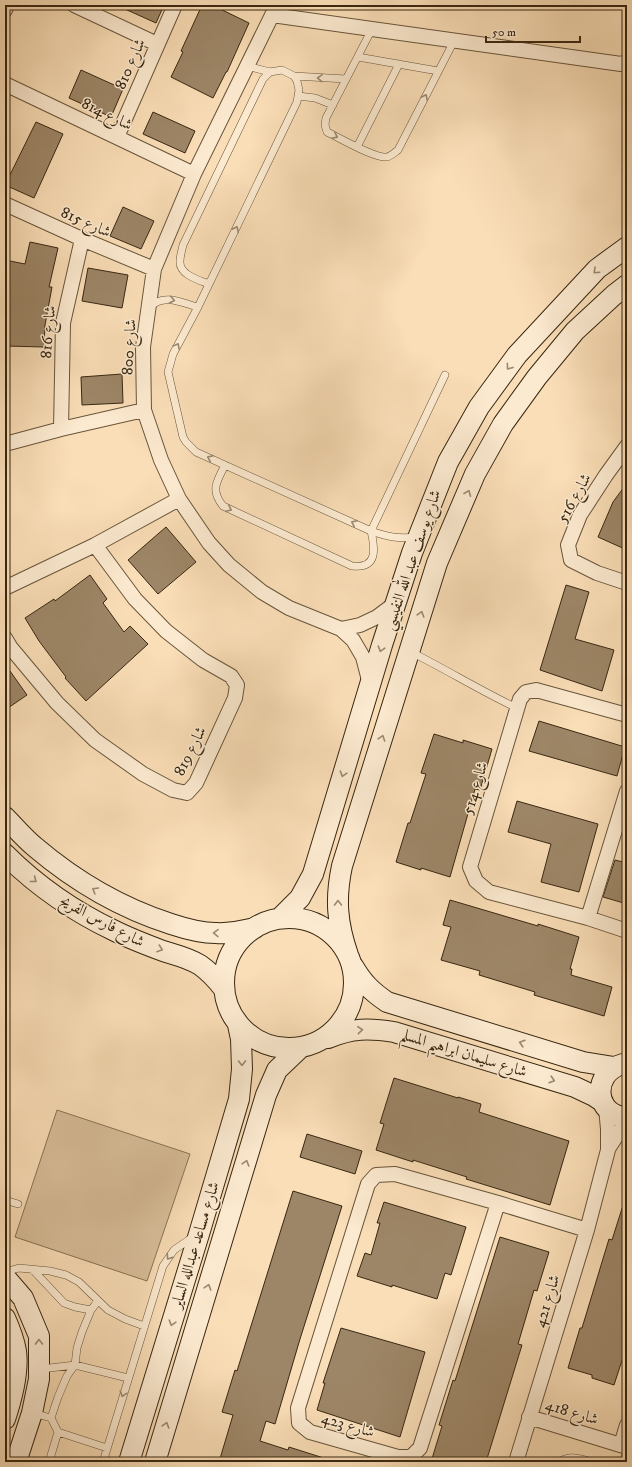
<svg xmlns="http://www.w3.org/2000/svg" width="632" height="1467" viewBox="0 0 632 1467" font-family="'IM FELL DW Pica',Amiri,serif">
	<rect width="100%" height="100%" fill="#fadeb7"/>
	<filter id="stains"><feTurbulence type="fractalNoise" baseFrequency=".005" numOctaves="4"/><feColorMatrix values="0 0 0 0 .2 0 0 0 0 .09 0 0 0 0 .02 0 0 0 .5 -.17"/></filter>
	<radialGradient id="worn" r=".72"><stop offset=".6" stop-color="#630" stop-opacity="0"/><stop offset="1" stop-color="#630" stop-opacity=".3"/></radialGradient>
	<!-- green -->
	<path fill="#d9bf9b" stroke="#887356" d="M57,1110L190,1154L147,1281L15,1237Z"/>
	<!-- building -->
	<path fill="#9d8667" stroke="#382711" d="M116,5H164L156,23Z
		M202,5H212L249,23L227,72H226L213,98L171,77L183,52L181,51Z
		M81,70L123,89L111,117L69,98Z
		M153,112L195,131L185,153L143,134Z
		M36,122L63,134L34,198L5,185Z
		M123,207L154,221L141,249L110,236Z
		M30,242L58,248L49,287H52L45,325L44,347L5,346V260L25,264Z
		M88,268L128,275L122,308L82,301Z
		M122,374L123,403L82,405L81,377Z
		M627,483V550L598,537L613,502Z
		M166,527L196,562L158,594L128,560Z
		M90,575L107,599L103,603L124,632L130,626L148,644L86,701L65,678L66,677L39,641L25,618L54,599L55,601Z
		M566,585L589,592L575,639L614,650L602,691L540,670Z
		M5,664L27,695L5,710Z
		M539,721L625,747L617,776L529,751Z
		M434,734L463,743V740L492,749L480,790L475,789L450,877L421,868V870L396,862L408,823H410L426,774L421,773Z
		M517,801L598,824L579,892L541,882L551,844L508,832Z
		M615,860L627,863V904L603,897Z
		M450,900L538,926V924L579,937L570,969H572L571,975L612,987L604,1016L534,995L535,992L479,975L480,971L441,960L451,927L443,925Z
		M394,1078L458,1098V1097L481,1104L479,1112L569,1141L550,1205L466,1179L467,1177L413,1160V1162L376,1150L384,1124L380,1123Z
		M307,1134L362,1151L355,1174L300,1157Z
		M293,1191L342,1206L300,1339L275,1424L266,1421L260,1441L288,1450L289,1447L330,1460L329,1462H219L233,1415L222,1412L235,1370L237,1371Z
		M625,1199H627V1345L614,1385L592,1378V1375L568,1368L580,1328H582L609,1239L612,1240Z
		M384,1202L466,1227L451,1275L445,1273L437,1299L392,1285V1287L357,1276L365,1253L371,1255L380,1223H377Z
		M500,1237L549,1252L537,1291L534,1290L518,1344L522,1345L486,1462H431L442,1426L439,1425L453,1380L455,1381Z
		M341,1328L425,1352L400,1437L317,1410L325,1383H323Z"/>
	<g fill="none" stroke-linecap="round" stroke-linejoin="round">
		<defs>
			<path id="lane" d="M372,29L326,118L325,125L327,132C340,138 375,159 387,157C391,156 394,153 398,150L454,41
				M358,57L438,71
				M247,66L270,72L282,70L294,76L297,81L299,90L297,102L198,307L173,354L168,372L183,437L186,442L196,452L371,531C388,537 398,539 416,537
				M294,76L346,79
				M298,96L315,98L333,105
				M357,147L399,64
				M209,284C199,280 179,275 180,261C180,256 182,250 183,245L263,79L270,72
				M150,307C164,293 182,303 198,307
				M225,465C217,481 210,490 223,506L352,566C378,569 375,549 371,531L445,375
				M411,652C447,670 481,691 517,708
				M5,1200L18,1204
				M33,1270L64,1303L75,1307L91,1310
				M5,1272L19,1268L50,1271L66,1275L79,1282L108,1310L125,1319L144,1326
				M41,1369L75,1365L128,1378
				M33,1413L51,1418L58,1432L107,1448
				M51,1418L58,1397L67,1376L75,1365L77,1348L82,1332L91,1310L98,1301
				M49,1462L58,1432
				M103,1462L163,1266L174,1250L193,1237
				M558,1462C570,1455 580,1458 592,1462
				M623,1462L627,1452"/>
			<path id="street" d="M74,5L157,44
				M277,5L194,174L154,269L143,347L144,410L161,460L179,499L209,543L229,565L262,592L289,608L341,629L353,640L363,657L370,684
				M5,10L7,5
				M272,15L621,64L627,62
				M5,84L194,174
				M117,137L175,5
				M5,204L82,239L154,269
				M61,429L63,323L82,239
				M5,444L61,429L144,410
				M627,446L606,475L580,515L568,545L571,560L597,573L627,583
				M5,588L95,545L179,499
				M341,629L360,625L377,617L397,602
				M5,638L11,648L57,703L95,740L143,774L173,790L187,793L196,783L235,698L237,685L231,676L203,660L166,631L135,599L95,545
				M627,715L536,690L526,692L520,699L470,867L476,881L489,892L588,918L627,931
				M588,918L627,791
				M608,1149L619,1132L627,1122
				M498,1203L420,1448L411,1457H398L310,1432L299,1423L298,1408L368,1184L376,1175L395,1174L498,1203L587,1230
				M529,1417L627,1447
				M621,1445L627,1425
				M516,1462L587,1230L608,1150V1129L606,1108"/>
			<path id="secondary" d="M5,817C15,827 24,838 35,847C75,881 121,908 171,924C186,929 200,933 216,933C229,934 242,931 255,928
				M5,854C37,886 75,912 115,931C131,939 147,945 163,951C176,955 189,958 200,965C210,972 217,980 224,989
				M224 983a65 65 0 1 1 130 0a65 65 0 1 1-130 0Z
				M280,918L300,898L313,874L382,645L412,553L448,462L479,407L517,355L597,269L627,247
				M348,955C337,923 335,899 342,866L437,563L475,474L503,424L537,377L575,331L614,295L627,285
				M353,966C363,983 371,991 387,1002L583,1062L614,1067
				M328,1038C352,1028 369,1028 394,1032L575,1087L594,1096L603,1102
				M623,1064C590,1073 595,1117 627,1117
				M5,1277L23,1298L39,1336V1379L32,1413L16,1462
				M5,1318C10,1329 14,1340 16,1351C19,1373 12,1398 5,1419
				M129,1462L199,1234L239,1099L242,1069L241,1039L238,1025
				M155,1462L266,1095L277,1070L299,1049"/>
		</defs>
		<!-- lane casing -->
		<use href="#lane" stroke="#68553a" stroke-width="8"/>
		<!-- street casing -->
		<use href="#street" stroke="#68553a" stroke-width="16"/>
		<!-- secondary casing -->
		<use href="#secondary" stroke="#382711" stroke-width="22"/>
		<!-- lane -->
		<use href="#lane" stroke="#fcead0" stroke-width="7"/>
		<!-- street -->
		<use href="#street" stroke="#fcead0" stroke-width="14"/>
		<!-- secondary -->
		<use href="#secondary" stroke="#fcead0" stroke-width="20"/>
	</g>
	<!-- one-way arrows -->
	<defs><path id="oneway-chevron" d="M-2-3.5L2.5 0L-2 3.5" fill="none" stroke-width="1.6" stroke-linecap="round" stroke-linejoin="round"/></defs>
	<g stroke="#9a8870">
		<use href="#oneway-chevron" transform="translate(320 78) rotate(-177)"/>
		<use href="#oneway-chevron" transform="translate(425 97) rotate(-63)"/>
		<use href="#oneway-chevron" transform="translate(335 136) rotate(26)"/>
		<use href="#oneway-chevron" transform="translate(236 229) rotate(-64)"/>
		<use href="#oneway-chevron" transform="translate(596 271) rotate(137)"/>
		<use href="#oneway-chevron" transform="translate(172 300) rotate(11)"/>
		<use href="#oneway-chevron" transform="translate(177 346) rotate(-62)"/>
		<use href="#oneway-chevron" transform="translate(509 367) rotate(126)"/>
		<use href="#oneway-chevron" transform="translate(210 458) rotate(-156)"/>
		<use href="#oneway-chevron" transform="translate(468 493) rotate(-68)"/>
		<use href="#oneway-chevron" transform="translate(229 509) rotate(25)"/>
		<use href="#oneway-chevron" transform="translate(354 523) rotate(-156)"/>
		<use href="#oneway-chevron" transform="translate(421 614) rotate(-73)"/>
		<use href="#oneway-chevron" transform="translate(381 649) rotate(107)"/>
		<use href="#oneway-chevron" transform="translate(382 738) rotate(-72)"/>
		<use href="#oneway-chevron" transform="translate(343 774) rotate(107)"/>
		<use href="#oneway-chevron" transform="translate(34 880) rotate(38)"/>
		<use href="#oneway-chevron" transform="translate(95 890) rotate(-149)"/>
		<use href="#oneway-chevron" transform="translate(338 903) rotate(-91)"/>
		<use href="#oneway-chevron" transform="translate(216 933) rotate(-179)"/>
		<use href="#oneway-chevron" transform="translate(160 949) rotate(19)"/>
		<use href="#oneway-chevron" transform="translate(360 1030) rotate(-5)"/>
		<use href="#oneway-chevron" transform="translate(522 1043) rotate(-163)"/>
		<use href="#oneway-chevron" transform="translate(242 1063) rotate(89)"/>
		<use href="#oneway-chevron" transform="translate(552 1080) rotate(17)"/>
		<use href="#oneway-chevron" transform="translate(246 1163) rotate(-73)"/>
		<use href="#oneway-chevron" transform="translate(169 1257) rotate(125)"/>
		<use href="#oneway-chevron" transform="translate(208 1287) rotate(-73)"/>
		<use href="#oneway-chevron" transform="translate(172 1323) rotate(107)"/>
		<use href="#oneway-chevron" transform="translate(39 1342) rotate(-91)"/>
		<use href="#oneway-chevron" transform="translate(123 1394) rotate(107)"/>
		<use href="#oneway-chevron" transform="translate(166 1425) rotate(-73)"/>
	</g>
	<g text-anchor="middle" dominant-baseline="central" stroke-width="3" stroke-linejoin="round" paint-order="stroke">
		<!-- street labels -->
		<g font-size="16" fill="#382711" stroke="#fcead0">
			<text transform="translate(130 64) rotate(-66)">شارع 810</text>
			<text transform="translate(107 114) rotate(26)">شارع 814</text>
			<text transform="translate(86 222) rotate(24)">شارع 815</text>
			<text transform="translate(48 332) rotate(-85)">شارع 816</text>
			<text transform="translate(129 347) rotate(-86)">شارع 800</text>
			<text transform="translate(574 498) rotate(-61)">شارع 516</text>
			<text transform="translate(412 560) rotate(-71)">شارع يوسف عبد الله النفيسي</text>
			<text transform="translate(190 751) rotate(-63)">شارع 819</text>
			<text transform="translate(475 788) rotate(-73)">شارع 514</text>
			<text transform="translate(102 921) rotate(28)">شارع فارس الفريح</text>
			<text transform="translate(464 1053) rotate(17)">شارع سليمان ابراهيم المسلم</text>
			<text transform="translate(195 1245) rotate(-73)">شارع مساعد عبدالله الساير</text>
			<text transform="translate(547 1301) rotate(-73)">شارع 421</text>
			<text transform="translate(572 1412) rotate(17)">شارع 418</text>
			<text transform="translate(348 1425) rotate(16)">شارع 423</text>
		</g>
	</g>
	<!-- margin -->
	<rect width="632" height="1467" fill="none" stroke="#fadeb7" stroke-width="20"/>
	<rect x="6" y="6" width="620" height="1455" fill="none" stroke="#382711" stroke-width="2"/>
	<rect x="10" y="10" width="612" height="1447" fill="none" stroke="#382711"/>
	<!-- scale -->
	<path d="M486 36v6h94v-6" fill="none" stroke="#382711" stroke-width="2"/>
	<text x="492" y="36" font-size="12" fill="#382711" stroke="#fcead0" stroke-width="3" paint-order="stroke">50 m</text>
	<rect width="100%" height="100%" filter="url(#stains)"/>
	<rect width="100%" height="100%" fill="url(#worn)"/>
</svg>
